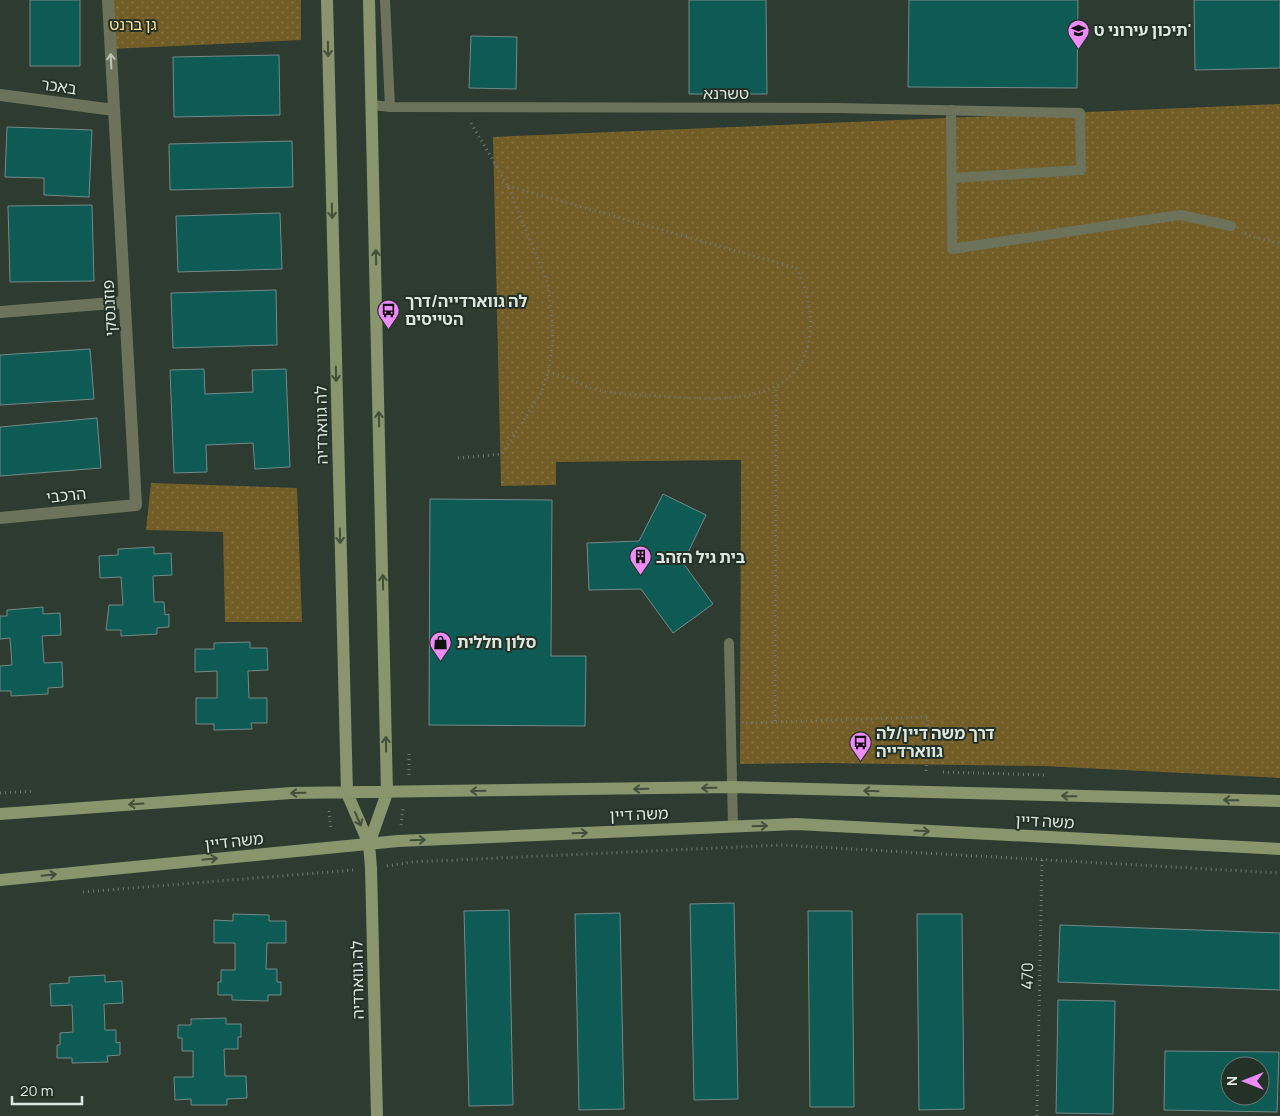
<svg xmlns="http://www.w3.org/2000/svg" width="1280" height="1116" viewBox="0 0 1280 1116" font-family="Manrope,'Noto Sans Hebrew',sans-serif">
	<defs>
		<pattern id="park-dots" width="8" height="8" patternUnits="userSpaceOnUse" patternTransform="scale(1.25)"><rect width="8" height="8" fill="#725d27"/><path d="M2 2h.1M6 6h.1" fill="none" stroke="#867446" stroke-width="1.8" stroke-linecap="round"/></pattern>
	</defs>
	<rect width="100%" height="100%" fill="#2d3b31"/>
	<!-- park -->
	<path fill="url(#park-dots)" d="M108,0H301V40L111,49Z
		M1280,104V778L1043,766L823,763L740,764L741,460L556,462V485L501,486L493,137Z
		M151,483L297,488L302,622H225L223,532L146,530Z"/>
	<!-- building -->
	<path fill="#0e5a55" stroke="#748a88" fill-rule="evenodd" d="M30,0H80V66H30Z
		M689,0H766L767,94H689Z
		M909,0H1078L1077,88L908,87Z
		M1194,0H1280V68L1195,70Z
		M471,36L517,37L516,89L469,88Z
		M279,55L280,115L174,117L173,57Z
		M7,127L92,130L89,197L44,195V178L5,177Z
		M292,141L293,187L170,190L169,144Z
		M92,205L94,281L10,282L8,206Z
		M280,213L282,269L178,272L176,216Z
		M276,290L277,345L173,348L171,293Z
		M90,349L94,399L0,405V355Z
		M204,369L205,394L253,392L252,370L286,369L290,467L255,469L253,443L206,445L207,472L174,473L170,370Z
		M97,418L101,468L0,476V427Z
		M663,494L706,515L683,563L713,604L673,633L641,589L589,590L587,543L639,541Z
		M430,499L552,500L551,656H586L585,726L429,725Z
		M154,547V554L171,553L172,575L153,576L154,602H164L165,615L169,614V627L157,628V634L121,636V630H106L109,605H123L121,577L100,578L99,556L118,555V549Z
		M43,607V614L60,613L61,635L42,636L44,663L62,662L63,687L48,688V694L11,696V691H0V666L12,665L10,638L0,639V616H7V610Z
		M250,642V648H267L268,670L248,671L249,698H267V723H251L252,729L214,730V724H196V698H217V671L195,672V649H214V643Z
		M734,903L738,1099L694,1100L690,904Z
		M509,910L513,1105L469,1106L464,911Z
		M808,911H852L854,1107H810Z
		M620,913L624,1109L579,1110L575,914Z
		M233,914L269,915V921H286V943H267L266,969H277V982H281V995H268V1001L232,1000V995H218V982H221V970H235V943H214V920L233,921Z
		M917,914H962L964,1109L919,1110Z
		M1060,925L1280,933V990L1058,982Z
		M105,975V982L122,981L123,1003L104,1004L105,1030H116V1043L120,1042V1055L107,1056L108,1062L72,1063V1058H57V1045H60V1033L73,1032L72,1005L51,1006L50,984L69,983V977Z
		M1058,1000L1115,1001L1113,1114L1056,1113Z
		M226,1018V1024H241V1037H238V1049H224L225,1076H246L247,1098L227,1099V1105H191V1099L175,1100L174,1077H193V1051H182V1038H178V1025H191V1019Z
		M1165,1051L1279,1052L1277,1112L1164,1110ZM1230,1066H1260V1096H1230Z"/>
	<g fill="none" stroke-linecap="round" stroke-linejoin="round">
		<!-- path -->
		<path stroke="#707c73" stroke-width="3" stroke-dasharray="1 4" stroke-linecap="butt" d="M508,186L796,268C809,292 815,322 807,348C790,409 707,399 658,396C639,394 620,395 602,391C583,387 567,376 548,372
			M1245,233L1252,237L1280,243
			M458,458L502,454L541,393L548,372L553,341L551,309L548,284L508,186L471,123
			M775,721L776,387
			M746,723L928,717L926,772
			M943,772L1045,775
			M409,775V752
			M0,793L35,791
			M329,811L331,829
			M401,825L403,808
			M387,866L412,862L781,845L1280,873
			M83,892L354,870
			M1037,1116L1042,859"/>
		<!-- lane -->
		<path stroke="#6c735a" stroke-width="10" d="M385,0L390,107
			M373,105L390,107L837,108L1080,113L1081,170L952,178
			M951,110L952,249L1180,215L1231,226
			M729,643L733,827"/>
		<!-- street -->
		<path stroke="#6c735a" stroke-width="12" d="M0,95L114,110
			M0,312L125,302
			M0,518L136,505L108,0"/>
		<!-- secondary -->
		<path stroke="#89956c" stroke-width="12" d="M327,0L347,793L369,844L371,868L377,1116
			M0,814L291,793L732,787L1280,801
			M369,844L387,793L369,0
			M0,880L398,841L796,824L1280,849"/>
	</g>
	<!-- one-way arrows -->
	<defs><path id="oneway-shaft" d="M-6 0H5M1.5-3L5.5 0L1.5 3" fill="none" stroke-width="1.6" stroke-linecap="round" stroke-linejoin="round" transform="scale(1.25)"/></defs>
	<g stroke="#424f3c">
		<use href="#oneway-shaft" transform="translate(328 49) rotate(89)"/>
		<use href="#oneway-shaft" transform="translate(332 211) rotate(89)"/>
		<use href="#oneway-shaft" transform="translate(376 257) rotate(-91)"/>
		<use href="#oneway-shaft" transform="translate(336 374) rotate(89)"/>
		<use href="#oneway-shaft" transform="translate(379 419) rotate(-91)"/>
		<use href="#oneway-shaft" transform="translate(340 536) rotate(89)"/>
		<use href="#oneway-shaft" transform="translate(383 582) rotate(-91)"/>
		<use href="#oneway-shaft" transform="translate(386 744) rotate(-91)"/>
		<use href="#oneway-shaft" transform="translate(709 788) rotate(179)"/>
		<use href="#oneway-shaft" transform="translate(641 789) rotate(179)"/>
		<use href="#oneway-shaft" transform="translate(478 791) rotate(179)"/>
		<use href="#oneway-shaft" transform="translate(871 791) rotate(-178)"/>
		<use href="#oneway-shaft" transform="translate(298 793) rotate(179)"/>
		<use href="#oneway-shaft" transform="translate(1069 796) rotate(-179)"/>
		<use href="#oneway-shaft" transform="translate(1231 800) rotate(-179)"/>
		<use href="#oneway-shaft" transform="translate(136 804) rotate(176)"/>
		<use href="#oneway-shaft" transform="translate(358 819) rotate(66)"/>
		<use href="#oneway-shaft" transform="translate(760 826) rotate(-2)"/>
		<use href="#oneway-shaft" transform="translate(922 831) rotate(3)"/>
		<use href="#oneway-shaft" transform="translate(580 833) rotate(-2)"/>
		<use href="#oneway-shaft" transform="translate(418 840) rotate(-2)"/>
		<use href="#oneway-shaft" transform="translate(210 859) rotate(-6)"/>
		<use href="#oneway-shaft" transform="translate(49 875) rotate(-6)"/>
	</g>
	<use stroke="#bcc4b8" href="#oneway-shaft" transform="translate(111 61) rotate(-93)"/>
	<!-- icons -->
	<defs>
		<symbol id="school-pin" viewBox="-11 -11 22 30"><path d="M0 17L-7.5 6A9.5 9.5 0 1 1 7.5 6Z" fill="#ee8bf8" stroke="#233127"/><path d="M0-5L7-2L0 1L-7-2ZM-4 1L0 2.5L4 1V4Q0 6-4 4Z" fill="#111"/></symbol>
		<symbol id="bus-pin" viewBox="-11 -11 22 30"><path d="M0 17L-7.5 6A9.5 9.5 0 1 1 7.5 6Z" fill="#ee8bf8" stroke="#233127"/><path d="M-5-6H5V4H4V6H2V4H-2V6H-4V4H-5ZM-3.5-4V0h7V-4ZM-3.5 1.2v1.5H-2V1.2ZM2 1.2v1.5H3.5V1.2Z" fill="#111"/></symbol>
		<symbol id="building-pin" viewBox="-11 -11 22 30"><path d="M0 17L-7.5 6A9.5 9.5 0 1 1 7.5 6Z" fill="#ee8bf8" stroke="#233127"/><path d="M-4-6H4V6H1V3H-1V6H-4ZM-2.5-4.3h1.7v1.8h-1.7ZM.8-4.3h1.7v1.8H.8ZM-2.5-1h1.7V.8h-1.7ZM.8-1h1.7V.8H.8Z" fill="#111"/></symbol>
		<symbol id="shop-pin" viewBox="-11 -11 22 30"><path d="M0 17L-7.5 6A9.5 9.5 0 1 1 7.5 6Z" fill="#ee8bf8" stroke="#233127"/><path d="M-5-2.5h2.3a2.7 3.5 0 0 1 5.4 0H5L5.5 6h-11ZM-1.5-2.5h3a1.5 2.3 0 0 0-3 0Z" fill="#111"/></symbol>
	</defs>
	<g fill-rule="evenodd">
		<use href="#school-pin" x="1066" y="18" width="25" height="34"/>
		<use href="#bus-pin" x="376" y="298" width="25" height="34"/>
		<use href="#building-pin" x="628" y="544" width="25" height="34"/>
		<use href="#shop-pin" x="428" y="630" width="25" height="34"/>
		<use href="#bus-pin" x="848" y="730" width="25" height="34"/>
	</g>
	<g text-anchor="middle" dominant-baseline="central" stroke-width="4" stroke-linejoin="round" paint-order="stroke">
		<!-- park labels -->
		<g font-size="16" fill="#fcde99" stroke="#233127">
			<text x="133" y="24">גן ברנט</text>
		</g>
		<!-- poi labels -->
		<g font-size="16" font-weight="bold" fill="#dee7e1" stroke="#233127" text-anchor="start">
			<text x="1094" y="30">תיכון עירוני ט'</text>
			<text x="405" y="301">לה גווארדייה/דרך<tspan x="405" dy="18">הטייסים</tspan></text>
			<text x="656" y="557">בית גיל הזהב</text>
			<text x="457" y="642">סלון חללית</text>
			<text x="876" y="733">דרך משה דיין/לה<tspan x="876" dy="18">גווארדייה</tspan></text>
		</g>
		<!-- street labels -->
		<g font-size="16" fill="#dee7e1" stroke="#233127">
			<text transform="translate(59 86) rotate(8)">באכר</text>
			<text x="726" y="93">טשרנא</text>
			<text transform="translate(109 308) rotate(-93)">פוזננסקי</text>
			<text transform="translate(321 425) rotate(-91)">לה גווארדיה</text>
			<text transform="translate(66 495) rotate(-6)">הרכבי</text>
			<text transform="translate(639 814) rotate(-2)">משה דיין</text>
			<text transform="translate(1045 821) rotate(3)">משה דיין</text>
			<text transform="translate(234 841) rotate(-6)">משה דיין</text>
			<text transform="translate(1027 976) rotate(-89)">470</text>
			<text transform="translate(357 980) rotate(-91)">לה גווארדיה</text>
		</g>
	</g>
	<!-- north arrow -->
	<g transform="translate(1245 1081) rotate(270)"><circle r="24" fill="#233127" stroke="#6e7a71"/>
	<path d="M0-4L9 19L0 12L-9 19Z" fill="#ee8bf8"/>
	<text y="-8" font-size="14" font-weight="bold" text-anchor="middle" fill="#dee7e1">N</text>
	</g>
	<!-- scale -->
	<path d="M12 1096v8h70v-8" fill="none" stroke="#dee7e1" stroke-width="2.5"/>
	<text x="20" y="1096" font-size="15" fill="#dee7e1" stroke="#233127" stroke-width="4" paint-order="stroke">20 m</text>
</svg>
